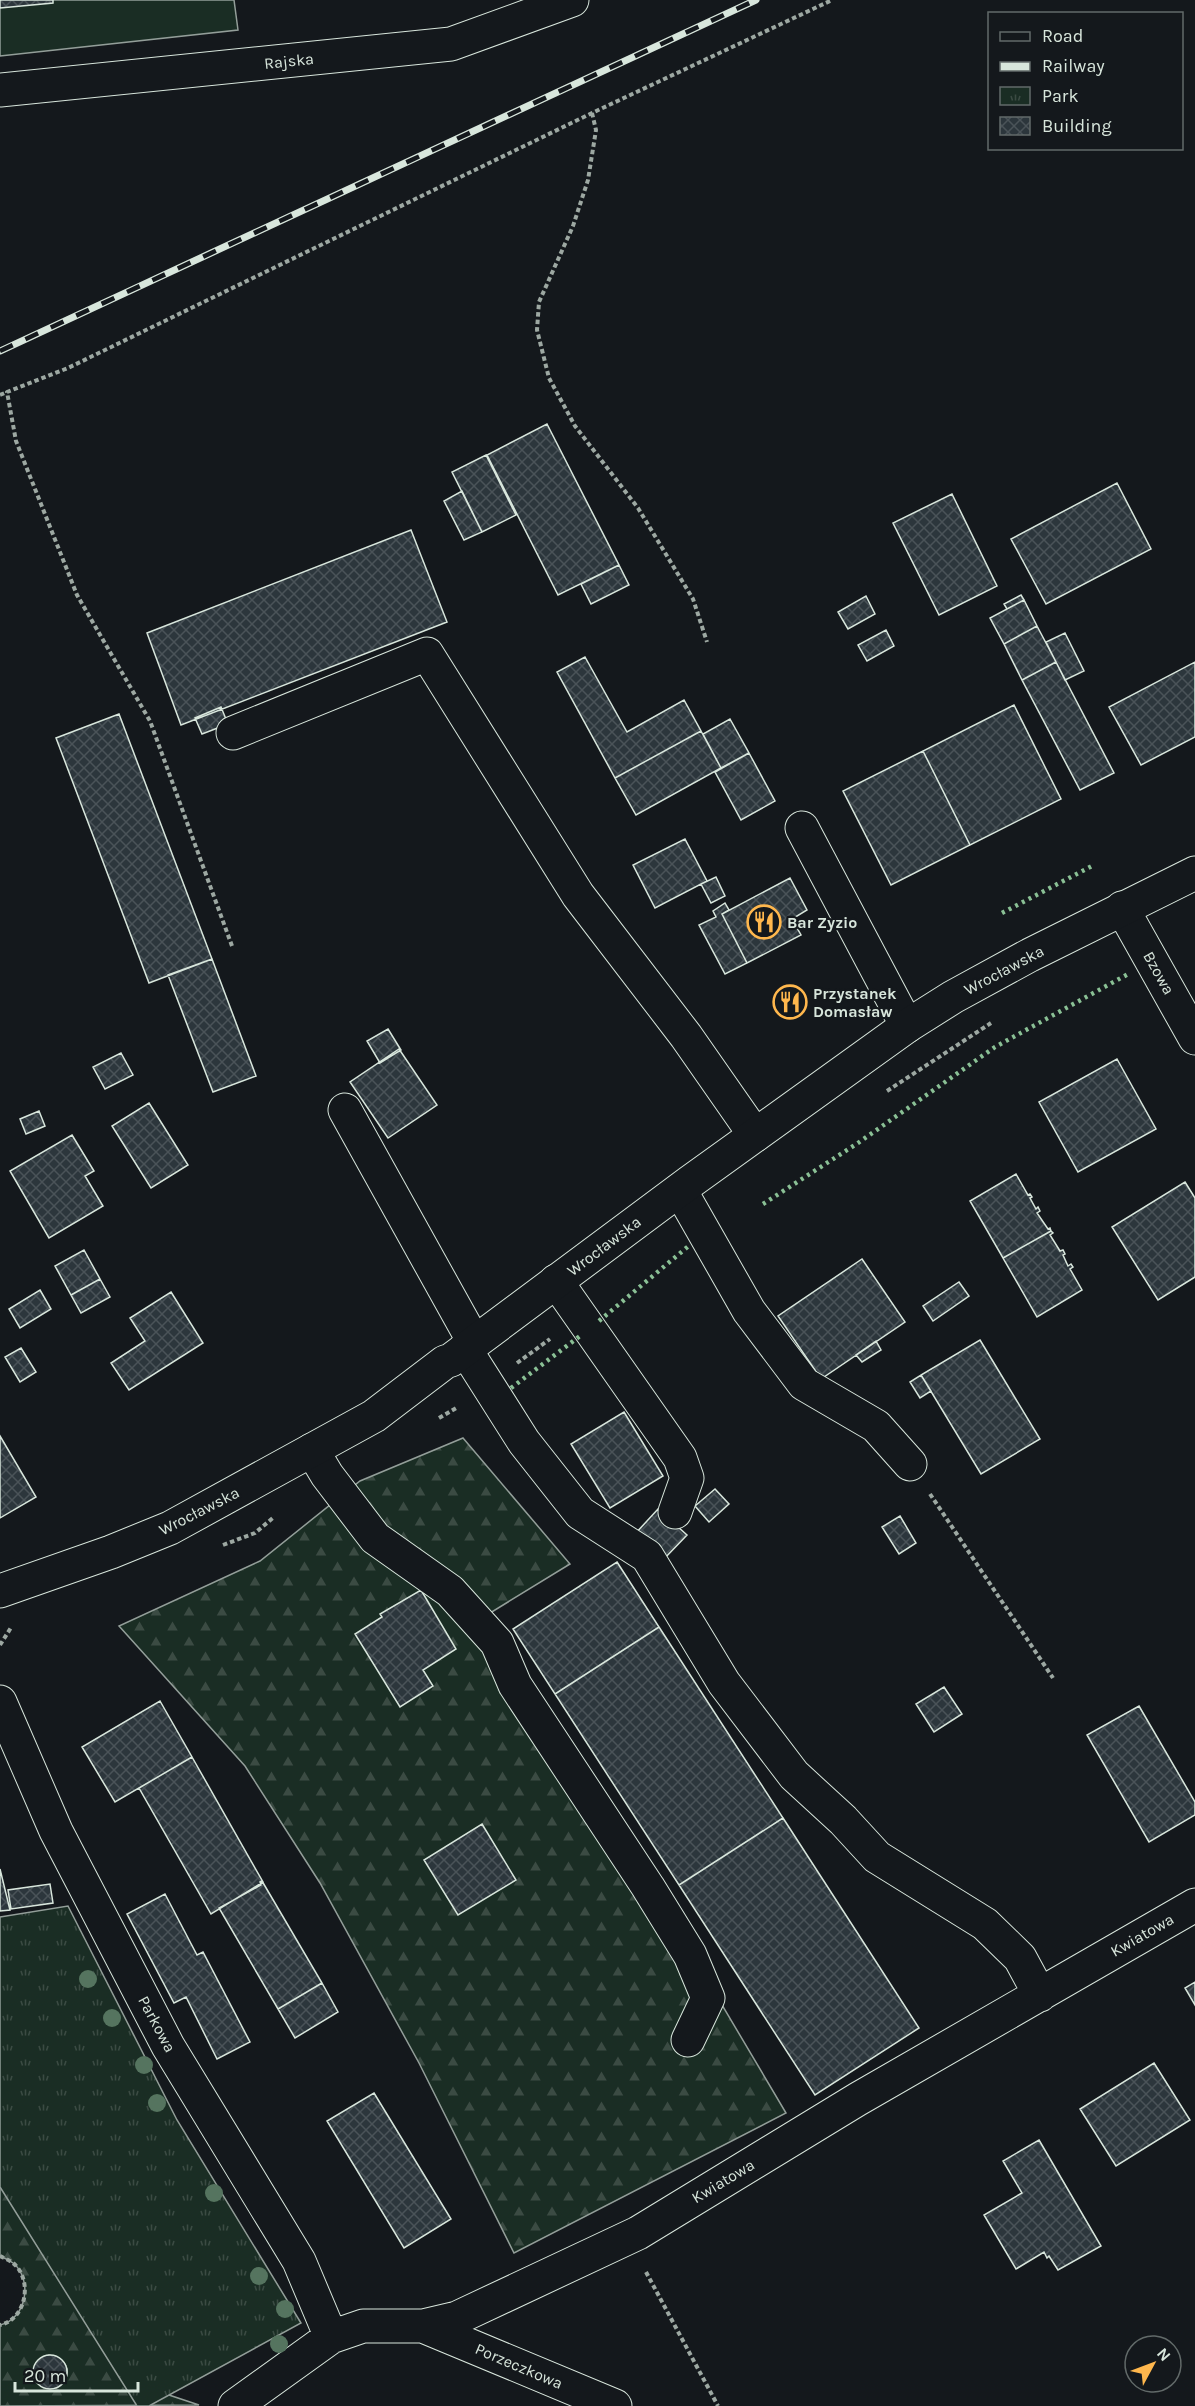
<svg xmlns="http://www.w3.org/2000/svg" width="1195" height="2406" viewBox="0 0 1195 2406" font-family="Karla,sans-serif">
	<defs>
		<pattern id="forest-firs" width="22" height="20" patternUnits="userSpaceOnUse" patternTransform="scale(1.5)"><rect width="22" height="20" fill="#1a2d24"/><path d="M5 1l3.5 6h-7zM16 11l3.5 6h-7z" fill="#3b4b43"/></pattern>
		<pattern id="park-tufts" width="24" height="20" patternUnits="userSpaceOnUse" patternTransform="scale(1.5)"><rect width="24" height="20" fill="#1a2d24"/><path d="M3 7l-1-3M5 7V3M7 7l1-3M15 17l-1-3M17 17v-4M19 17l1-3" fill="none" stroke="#3b4b43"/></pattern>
		<pattern id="building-cross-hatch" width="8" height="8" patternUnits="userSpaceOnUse" patternTransform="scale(1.5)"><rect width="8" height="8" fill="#2c363c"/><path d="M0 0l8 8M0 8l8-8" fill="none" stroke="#4a5358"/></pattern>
	</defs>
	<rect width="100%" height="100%" fill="#14181c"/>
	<!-- green -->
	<path fill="#1a2d24" stroke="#939e99" stroke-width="1.5" d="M0,0H234L238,30L0,56Z"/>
	<!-- forest -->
	<path fill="url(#forest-firs)" stroke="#939e99" stroke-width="1.5" fill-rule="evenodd" d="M463,1438L570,1564L490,1613L786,2113L514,2253L419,2063L320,1883L245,1766L119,1626L260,1561L360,1481Z
		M0,2177L136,2384L199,2405L0,2406V2325C27,2319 33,2279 13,2263C9,2260 4,2258 0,2256ZM49,2355C60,2357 71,2365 66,2378C55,2406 10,2370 49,2355Z"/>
	<!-- park -->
	<path fill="url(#park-tufts)" stroke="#939e99" stroke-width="1.5" d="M68,1906L177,2120L301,2323L149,2406H137L0,2187V1917Z"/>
	<!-- building -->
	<path fill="url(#building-cross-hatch)" stroke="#d8e6dc" stroke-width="1.5" d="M0,0H53V3L0,8Z
		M547,424L619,565L558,595L487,455Z
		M486,455L516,515L482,532L452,472Z
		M1117,483L1151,549L1046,604L1011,539Z
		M462,491L482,532L464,540L444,501Z
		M952,494L997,586L939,615L893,523Z
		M411,530L447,622L181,725L147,633Z
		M619,565L629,585L591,604L581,584Z
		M1021,595L1024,600L1007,609L1004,604Z
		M866,596L875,614L848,629L838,612Z
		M1024,600L1037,626L1004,644L990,618Z
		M1037,626L1056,662L1022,680L1004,644Z
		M886,630L894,646L867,661L858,645Z
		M1065,633L1084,671L1065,680L1046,642Z
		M585,657L627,732L684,700L701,731L615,778L557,672Z
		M1056,662L1114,773L1080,790L1022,680Z
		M1195,662V737L1141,765L1109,707Z
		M1014,705L1061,799L970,845L923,751Z
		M221,707L228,724L202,734L195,718Z
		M119,714L212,959L149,983L56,738Z
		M730,719L749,753L721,768L703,734Z
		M701,731L721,768L636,815L615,778Z
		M923,751L970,845L891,885L843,791Z
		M749,753L775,801L741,820L715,772Z
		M685,839L707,881L655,908L633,865Z
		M716,877L725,896L711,903L701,884Z
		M790,878L807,910L792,919L801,935L747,963L722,914Z
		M725,903L729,910L722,914L747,963L725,974L699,925L716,917L713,911Z
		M212,959L256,1076L213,1092L168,975Z
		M388,1029L401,1050L380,1063L367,1041Z
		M399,1049L437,1105L388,1138L350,1082Z
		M121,1053L133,1075L105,1089L93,1067Z
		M1117,1059L1156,1129L1078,1172L1039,1102Z
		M149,1103L188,1165L151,1188L112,1126Z
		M39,1111L45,1126L26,1134L20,1119Z
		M72,1135L94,1171L85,1176L103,1206L49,1238L10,1171Z
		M1016,1174L1028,1195L1030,1194L1032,1197L1030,1198L1036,1209L1038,1207L1040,1211L1037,1213L1048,1229L1050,1228L1051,1231L1003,1258L970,1201Z
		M1185,1182L1195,1198V1277L1158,1300L1112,1227Z
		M1051,1231L1053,1233L1050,1235L1060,1251L1063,1250L1065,1254L1063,1255L1068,1266L1071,1264L1073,1267L1070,1269L1082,1290L1037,1317L1003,1258Z
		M84,1250L100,1279L71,1295L55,1266Z
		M862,1259L905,1322L821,1379L778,1316Z
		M100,1279L110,1297L81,1313L71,1295Z
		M959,1282L969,1296L933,1321L923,1306Z
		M40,1290L51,1309L20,1328L9,1309Z
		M171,1292L203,1343L129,1390L111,1363L145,1341L130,1318Z
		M980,1340L1040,1439L981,1474L921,1375Z
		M876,1341L881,1350L862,1362L856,1355Z
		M21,1348L36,1372L20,1382L5,1357Z
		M921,1375L931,1391L920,1398L910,1382Z
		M624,1412L663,1476L610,1508L571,1444Z
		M0,1436L36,1497L0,1518Z
		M715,1489L729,1504L709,1522L695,1506Z
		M658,1509L687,1535L663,1560L635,1534Z
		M900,1516L916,1543L899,1554L882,1527Z
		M617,1562L659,1627L555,1694L513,1629Z
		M421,1590L456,1649L423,1670L433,1686L400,1707L355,1634L382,1617L380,1614Z
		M659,1627L783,1818L679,1885L555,1694Z
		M944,1687L962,1714L934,1732L916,1704Z
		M160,1701L192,1757L115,1802L82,1747Z
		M1139,1706L1195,1802V1815L1149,1842L1087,1735Z
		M192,1757L263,1882L211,1914L139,1788Z
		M783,1818L919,2028L815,2095L679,1885Z
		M482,1824L516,1880L458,1915L424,1860Z
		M0,1869L10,1910L0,1911Z
		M262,1881L322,1983L278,2009L219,1908L261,1885L260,1882Z
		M50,1884L53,1903L11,1909L8,1890Z
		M165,1894L197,1955L203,1952L250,2042L217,2059L186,1997L174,2003L127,1914Z
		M1195,1982V2005L1185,1988Z
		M322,1983L338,2012L295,2038L278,2009Z
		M1154,2063L1190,2120L1116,2166L1080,2109Z
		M374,2093L451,2219L404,2248L327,2121Z
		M1039,2140L1101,2246L1058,2270L1049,2256L1047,2258L1044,2252L1016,2269L984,2215L1022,2193L1003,2161Z
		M33 2372a17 17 0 1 1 34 0a17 17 0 1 1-34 0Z"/>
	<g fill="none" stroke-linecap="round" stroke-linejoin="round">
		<defs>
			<path id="minor" d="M0,90L451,44L572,0
				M233,733L427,654L578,895L686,1036L755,1135
				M802,828L907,1026
				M1122,908L1195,1038
				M345,1110L474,1342
				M680,1190L749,1311L804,1384L876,1426L910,1464
				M556,1281L680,1458L687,1478L675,1512
				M465,1349L524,1442L580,1513L647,1556L724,1683L794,1775L843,1820L877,1857L985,1924L1020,1958L1040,1995
				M312,1450L327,1475L375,1538L450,1591L497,1643L515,1685L648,1887L690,1955L708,1998L688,2040
				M0,1702L56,1831L168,2046L299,2261L331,2337
				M423,2326L615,2406
				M235,2406L331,2337L363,2326H423L457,2318L638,2233L858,2099L1195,1905"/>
			<path id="major" d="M0,1591L111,1552L170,1528L374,1416L445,1362L451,1360L690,1182L907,1026L953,997L1030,955L1195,873"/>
		</defs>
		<!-- minor casing -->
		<use href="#minor" stroke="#d8e6dc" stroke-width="35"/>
		<!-- major casing -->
		<use href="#major" stroke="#d8e6dc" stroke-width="35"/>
		<!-- path -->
		<path stroke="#9da8a2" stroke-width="4" stroke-dasharray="4.5 3" stroke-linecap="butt" d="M592,113L596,130L588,180L573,226L539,302L537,330L549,378L575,426L638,508L693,599L707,642
			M0,395L7,392
			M232,946L150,721L77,595L16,441L7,392L68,368L592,113L832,0
			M887,1091L991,1023
			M517,1363L550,1339
			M439,1418L458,1407
			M930,1494L1053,1678
			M223,1545L255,1533L274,1517
			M0,1645L12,1626
			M0,2256C4,2258 9,2260 13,2263C33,2279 27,2319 0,2325
			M646,2272L718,2406"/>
		<!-- minor -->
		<use href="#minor" stroke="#14181c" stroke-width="33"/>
		<!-- major -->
		<use href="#major" stroke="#14181c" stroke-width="33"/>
		<defs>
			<path id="rail" d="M0,351L756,0"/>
		</defs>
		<!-- rail casing -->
		<use href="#rail" stroke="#d8e6dc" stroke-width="7"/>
		<!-- rail -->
		<use href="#rail" stroke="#14181c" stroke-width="4.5" stroke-dasharray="14" stroke-linecap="butt"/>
		<!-- hedge -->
		<path stroke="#8ac095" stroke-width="4.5" stroke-dasharray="3 4.5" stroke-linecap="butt" d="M1002,913L1092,866
			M763,1204L858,1143L995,1047L1130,973
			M599,1321L691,1244
			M511,1388L580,1336"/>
	</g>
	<!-- trees -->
	<g fill="#55745f">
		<circle cx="88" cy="1979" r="9"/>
		<circle cx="112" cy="2018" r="9"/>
		<circle cx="144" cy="2065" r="9"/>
		<circle cx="157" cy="2103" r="9"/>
		<circle cx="214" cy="2193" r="9"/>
		<circle cx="259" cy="2276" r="9"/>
		<circle cx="285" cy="2309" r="9"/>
		<circle cx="279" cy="2344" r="9"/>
	</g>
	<!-- icons -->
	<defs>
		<symbol id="restaurant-ring" viewBox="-11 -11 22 22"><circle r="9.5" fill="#14181c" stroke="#ffb74d" stroke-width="1.5"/><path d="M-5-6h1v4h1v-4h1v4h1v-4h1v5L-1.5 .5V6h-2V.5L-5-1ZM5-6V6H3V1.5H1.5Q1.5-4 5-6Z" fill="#ffb74d"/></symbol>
	</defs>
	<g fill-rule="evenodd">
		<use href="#restaurant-ring" x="745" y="903" width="38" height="38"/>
		<use href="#restaurant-ring" x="771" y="983" width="38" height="38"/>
	</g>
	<g text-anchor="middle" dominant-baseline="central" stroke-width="4.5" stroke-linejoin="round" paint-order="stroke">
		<!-- street labels -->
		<g font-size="16" fill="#d8e6dc" stroke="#14181c">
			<text transform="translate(289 61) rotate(-6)">Rajska</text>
			<text transform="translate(1004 970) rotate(-28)">Wrocławska</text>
			<text transform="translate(1159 973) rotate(61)">Bzowa</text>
			<text transform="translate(604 1246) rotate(-37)">Wrocławska</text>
			<text transform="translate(199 1511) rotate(-27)">Wrocławska</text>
			<text transform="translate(1142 1935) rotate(-30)">Kwiatowa</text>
			<text transform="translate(157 2024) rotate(62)">Parkowa</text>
			<text transform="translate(723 2181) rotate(-31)">Kwiatowa</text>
			<text transform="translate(519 2366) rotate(23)">Porzeczkowa</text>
		</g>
		<!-- poi labels -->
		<g font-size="16" font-weight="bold" fill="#d8e6dc" stroke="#14181c" text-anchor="start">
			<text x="787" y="922">Bar Zyzio</text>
			<text x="813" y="993">Przystanek<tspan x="813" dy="18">Domasław</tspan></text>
		</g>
	</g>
	<!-- legend -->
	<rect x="988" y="12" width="195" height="138" fill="#14181c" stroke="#626a69" stroke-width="1.5"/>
	<rect x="1000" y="32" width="30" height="9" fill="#14181c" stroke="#626a69" stroke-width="1.5"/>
	<text x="1042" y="42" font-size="18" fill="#d8e6dc">Road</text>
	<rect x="1000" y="62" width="30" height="9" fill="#d8e6dc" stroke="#626a69" stroke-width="1.5"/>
	<text x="1042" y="72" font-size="18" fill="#d8e6dc">Railway</text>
	<rect x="1000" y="87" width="30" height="18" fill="url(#park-tufts)" stroke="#626a69" stroke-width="1.5"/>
	<text x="1042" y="102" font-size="18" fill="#d8e6dc">Park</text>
	<rect x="1000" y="117" width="30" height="18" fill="url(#building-cross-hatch)" stroke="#626a69" stroke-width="1.5"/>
	<text x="1042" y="132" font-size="18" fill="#d8e6dc">Building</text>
	<!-- north arrow -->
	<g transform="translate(1153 2364) rotate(49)"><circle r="28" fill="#14181c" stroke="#626a69" stroke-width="1.5"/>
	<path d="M0-4.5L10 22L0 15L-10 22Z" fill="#ffb74d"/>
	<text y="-9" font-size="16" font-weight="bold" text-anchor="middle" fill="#d8e6dc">N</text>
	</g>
	<!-- scale -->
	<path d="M15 2382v9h123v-9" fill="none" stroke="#d8e6dc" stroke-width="3"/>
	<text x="24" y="2382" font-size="18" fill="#d8e6dc" stroke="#14181c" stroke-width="4.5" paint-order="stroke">20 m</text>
</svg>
